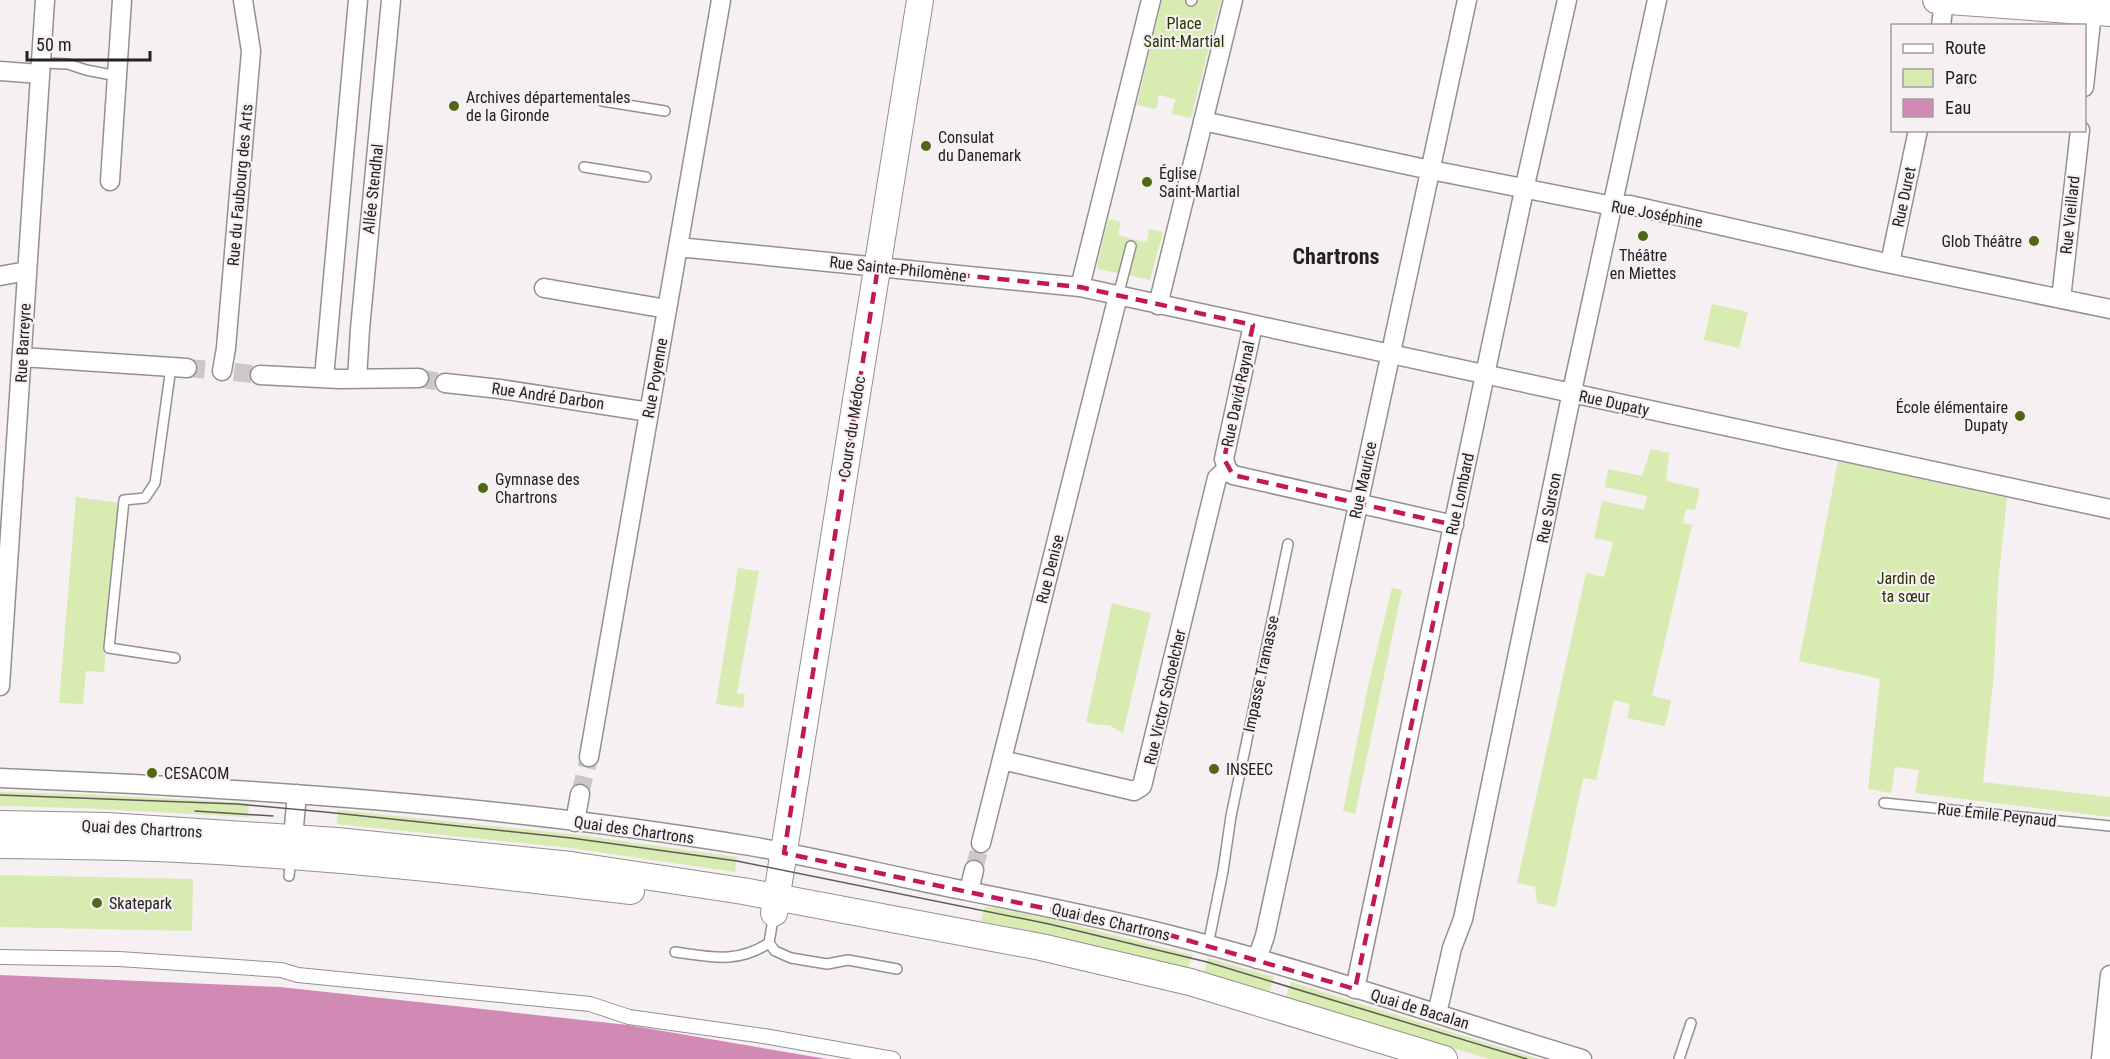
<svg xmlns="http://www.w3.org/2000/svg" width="2110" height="1059" viewBox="0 0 2110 1059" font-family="'Roboto Condensed',sans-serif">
	<rect width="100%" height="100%" fill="#f6f0f3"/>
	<!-- green -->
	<path fill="#d8ebb1" d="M1162,0H1221L1191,118L1173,114L1172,112L1174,103L1176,101L1174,98L1172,99L1161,95L1158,97L1157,108L1155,109L1137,105Z
		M1108,219L1121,222L1118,235L1144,242H1147L1149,229L1163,232L1150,280L1098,269L1097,266Z
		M1712,304L1748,312L1739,348L1704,340Z
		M1651,449L1669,453L1666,481L1700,489L1695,510L1686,509L1683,523L1692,525L1652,696L1671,700L1665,726L1627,718L1630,704L1614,700L1596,780L1583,778L1556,907L1537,903L1535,887L1517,883L1586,573L1604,577L1613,542L1594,538L1602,501L1644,510L1647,496L1605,487L1608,469L1642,476Z
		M1838,461L2007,498L1998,583L1994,672L1983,782L2110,797V817L1915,793L1919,770L1895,767L1891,793L1868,789L1880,679L1799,661Z
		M76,497L120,503L104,672L86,671L83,704L59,703Z
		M738,568L759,571L737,693L745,694L743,708L716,704Z
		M1392,588L1402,590L1355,814L1343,811L1368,686Z
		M1112,603L1151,613L1123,733L1109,725H1100L1086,722Z
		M0,792L83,794L249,803L248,817L82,808L0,806Z
		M338,810L572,834L737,857L735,872L570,848L337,824Z
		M0,875L193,879L192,931L0,927Z
		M985,906L1051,919L1192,955L1188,969L1046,934L981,921Z
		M1208,958L1274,977L1270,992L1204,973Z
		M1291,982L1538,1059H1489L1286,997Z"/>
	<!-- water -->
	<path fill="#d18ab4" d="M0,975L280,987L628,1025L827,1059H0Z"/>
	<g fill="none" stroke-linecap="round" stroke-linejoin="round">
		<!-- minor-tunnel -->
		<path stroke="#ccc7c9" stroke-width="18" stroke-dasharray="18 9" stroke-linecap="butt" d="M187,368L211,370
			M234,372L260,375
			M419,378L445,383
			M580,794L589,757
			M974,870L981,843"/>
		<defs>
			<path id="service" d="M1191,1L1192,0
				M41,63L68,64L86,70L117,76
				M602,101L665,111
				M584,167L646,177
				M1118,296L1131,246
				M171,367L155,483L145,498L124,500L109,648L175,658
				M1884,803L2110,826
				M289,876L291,857
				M774,913L769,943L775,951L791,958L827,964L848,960L897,969
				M1208,945L1223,871L1231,816L1288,544
				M675,952C711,957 737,964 769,943
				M1679,1059L1691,1023"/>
			<path id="pedestrian" d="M0,957L119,959L281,970L298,975L590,1004L629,1017L764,1036L893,1059"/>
			<path id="minor" d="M1941,26L1944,0
				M0,71L40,74
				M2084,87L2092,12
				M1203,121L1421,168L1603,204L1630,205L1882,262L2110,309
				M110,181L122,0
				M678,247L1080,287L2110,509
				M1890,263L1918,130
				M0,276L27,271
				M1080,287L1151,0
				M544,288L667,309
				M2061,299L2080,130
				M1158,305L1233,0
				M1253,325L1224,459L1227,469L1233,475L1454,525
				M22,357L187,368
				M222,371L226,348L251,51L243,0
				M260,375L339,379L419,378
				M324,378L358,0
				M357,379L360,329L391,0
				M445,383L500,389L649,412
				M0,686L45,0
				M589,757L721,0
				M1002,760L1134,791L1142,786L1217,478L1227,469
				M0,778C250,788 503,805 750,846C819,858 888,875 957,889C1028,903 1100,917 1170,935C1309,970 1445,1018 1582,1059
				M575,822L580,794
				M981,843L1118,296
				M292,848L297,794
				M969,891L974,870
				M1257,959L1265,936L1467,0
				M1355,989L1526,181L1567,0
				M1437,1014L1452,948L1463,919L1574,382L1657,0
				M2101,1059L2110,975"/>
			<path id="secondary" d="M1936,0L2110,13
				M0,824L107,826L337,841L571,865L743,891L1041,947L1190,982L1444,1059
				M0,845C82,846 164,847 246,853C374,861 503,876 631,891
				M774,913L920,0"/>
		</defs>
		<!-- service casing -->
		<use href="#service" stroke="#948f92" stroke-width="12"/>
		<!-- pedestrian casing -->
		<use href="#pedestrian" stroke="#948f92" stroke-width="16"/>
		<!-- minor casing -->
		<use href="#minor" stroke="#948f92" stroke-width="21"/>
		<!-- secondary casing -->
		<use href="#secondary" stroke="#948f92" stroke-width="28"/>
		<!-- service -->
		<use href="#service" stroke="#fff" stroke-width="9"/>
		<!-- pedestrian -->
		<use href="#pedestrian" stroke="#fff" stroke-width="14"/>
		<!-- minor -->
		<use href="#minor" stroke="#fff" stroke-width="18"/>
		<!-- secondary -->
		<use href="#secondary" stroke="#fff" stroke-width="26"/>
		<!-- tram -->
		<path stroke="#5f5b5d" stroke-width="1.5" d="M0,795L237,804L325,812L571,838L737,861L1049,924L1207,962L1527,1059
			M195,811L273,816"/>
	</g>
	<!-- marked area -->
	<path fill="none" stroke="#c2185b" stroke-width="4.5" stroke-dasharray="12 8" stroke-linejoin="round" d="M878,267L1080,287L1253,325L1224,459L1233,475L1454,525L1355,989L1166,934L784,853Z"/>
	<!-- markers -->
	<g fill="#526714" stroke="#f6f0f3" stroke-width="2">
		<circle cx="454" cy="106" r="6"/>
		<circle cx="926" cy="146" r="6"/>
		<circle cx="1147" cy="182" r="6"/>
		<circle cx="1643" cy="236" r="6"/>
		<circle cx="2034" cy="241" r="6"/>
		<circle cx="2020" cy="416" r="6"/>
		<circle cx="483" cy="488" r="6"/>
		<circle cx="1214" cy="769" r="6"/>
		<circle cx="152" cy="773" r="6"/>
		<circle cx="97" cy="903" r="6"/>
	</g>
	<g text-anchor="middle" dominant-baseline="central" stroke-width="4.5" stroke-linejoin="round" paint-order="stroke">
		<!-- park labels -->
		<g font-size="16" fill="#293600" stroke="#f6f0f3">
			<text x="1184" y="23">Place<tspan x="1184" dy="18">Saint-Martial</tspan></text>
			<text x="1906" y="578">Jardin de<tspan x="1906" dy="18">ta sœur</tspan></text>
		</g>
		<!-- poi labels -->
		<g font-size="16" fill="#232122" stroke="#f6f0f3" text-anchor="start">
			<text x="466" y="97">Archives départementales<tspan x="466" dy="18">de la Gironde</tspan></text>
			<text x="938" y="137">Consulat<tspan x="938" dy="18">du Danemark</tspan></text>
			<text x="1159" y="173">Église<tspan x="1159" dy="18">Saint-Martial</tspan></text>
			<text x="2022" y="241" text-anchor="end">Glob Théâtre</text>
			<text x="1643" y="255" text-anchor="middle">Théâtre<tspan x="1643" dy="18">en Miettes</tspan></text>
			<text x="2008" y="407" text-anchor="end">École élémentaire<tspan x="2008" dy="18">Dupaty</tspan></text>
			<text x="495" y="479">Gymnase des<tspan x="495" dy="18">Chartrons</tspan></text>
			<text x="1226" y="769">INSEEC</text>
			<text x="164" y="773">CESACOM</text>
			<text x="109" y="903">Skatepark</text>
		</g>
		<!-- street labels -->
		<g font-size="16" fill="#232122" stroke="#f6f0f3">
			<text transform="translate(240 185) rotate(-85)">Rue du Faubourg des Arts</text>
			<text transform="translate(373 189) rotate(-84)">Allée Stendhal</text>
			<text transform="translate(1904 197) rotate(-78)">Rue Duret</text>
			<text transform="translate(1657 214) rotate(10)">Rue Joséphine</text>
			<text transform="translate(2070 215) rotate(-84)">Rue Vieillard</text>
			<text transform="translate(898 269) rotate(6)">Rue Sainte-Philomène</text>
			<text transform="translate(23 343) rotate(-87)">Rue Barreyre</text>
			<text transform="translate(655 378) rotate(-80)">Rue Poyenne</text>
			<text transform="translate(1238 394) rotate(-78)">Rue David Raynal</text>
			<text transform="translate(548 396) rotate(8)">Rue André Darbon</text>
			<text transform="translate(1614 403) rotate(12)">Rue Dupaty</text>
			<text transform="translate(852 427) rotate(-81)">Cours du Médoc</text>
			<text transform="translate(1363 480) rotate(-78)">Rue Maurice</text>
			<text transform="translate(1460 494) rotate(-78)">Rue Lombard</text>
			<text transform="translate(1549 508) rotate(-79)">Rue Surson</text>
			<text transform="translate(1050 569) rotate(-76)">Rue Denise</text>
			<text transform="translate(1261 674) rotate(-78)">Impasse Tramasse</text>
			<text transform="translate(1165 697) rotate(-77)">Rue Victor Schoelcher</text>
			<text transform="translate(1997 815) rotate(6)">Rue Émile Peynaud</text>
			<text transform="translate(142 829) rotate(3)">Quai des Chartrons</text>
			<text transform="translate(634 830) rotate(8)">Quai des Chartrons</text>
			<text transform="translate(1111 922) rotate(13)">Quai des Chartrons</text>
			<text transform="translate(1420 1009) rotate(17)">Quai de Bacalan</text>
		</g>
		<!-- district labels -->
		<g font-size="22" font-weight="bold" fill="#232122" stroke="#f6f0f3">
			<text x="1336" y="256">Chartrons</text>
		</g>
	</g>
	<!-- legend -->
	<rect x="1891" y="24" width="195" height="108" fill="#f6f0f3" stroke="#a29d9f" stroke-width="1.5"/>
	<rect x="1903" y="44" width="30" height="9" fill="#ffffff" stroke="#a29d9f" stroke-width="1.5"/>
	<text x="1945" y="54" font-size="18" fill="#232122">Route</text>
	<rect x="1903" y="69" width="30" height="18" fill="#d8ebb1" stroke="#a29d9f" stroke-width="1.5"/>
	<text x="1945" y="84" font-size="18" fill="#232122">Parc</text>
	<rect x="1903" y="99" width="30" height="18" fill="#d18ab4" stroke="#a29d9f" stroke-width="1.5"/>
	<text x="1945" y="114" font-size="18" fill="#232122">Eau</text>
	<!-- scale -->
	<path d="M27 51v9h123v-9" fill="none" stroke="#232122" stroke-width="3"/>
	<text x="36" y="51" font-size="18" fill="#232122" stroke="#f6f0f3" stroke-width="4.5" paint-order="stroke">50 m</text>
</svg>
